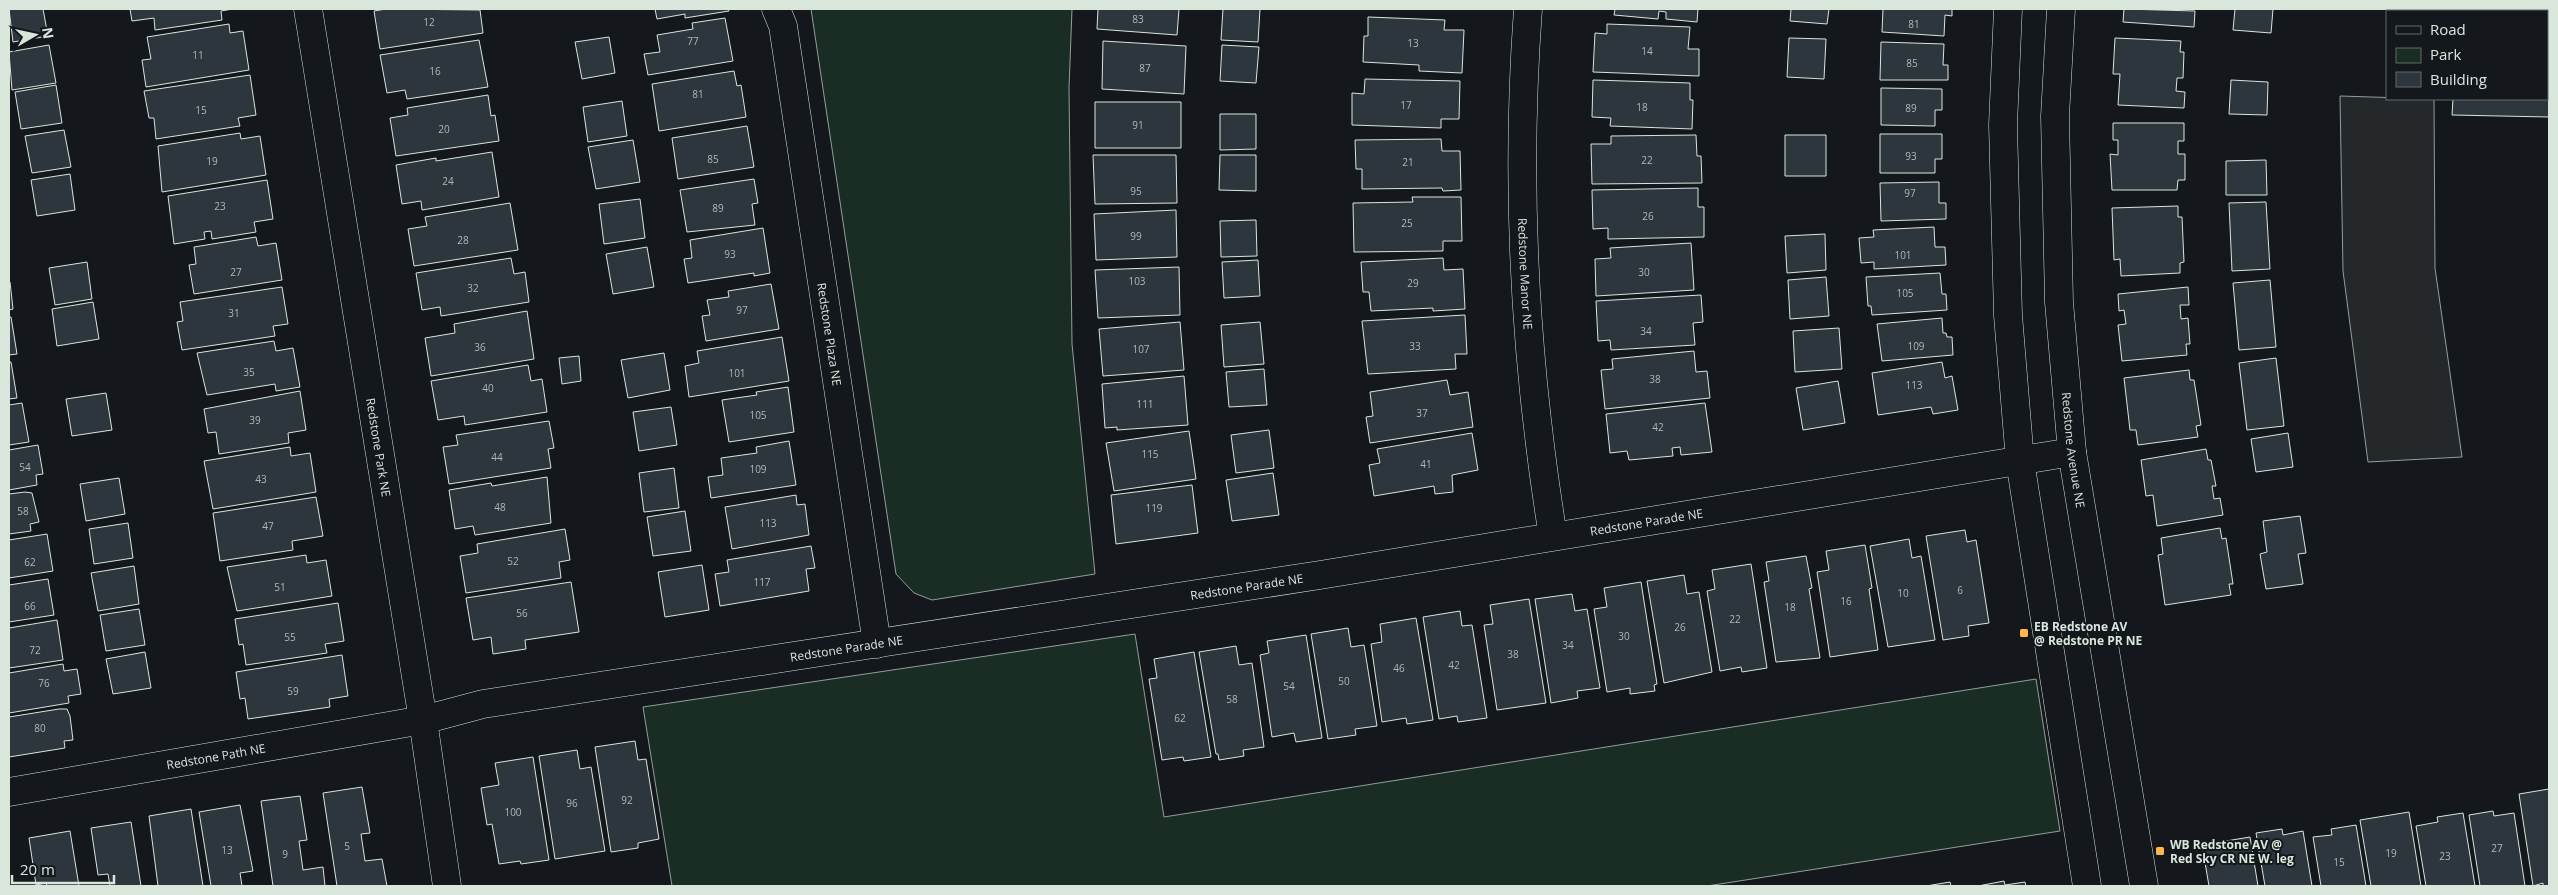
<svg xmlns="http://www.w3.org/2000/svg" width="2558" height="895" viewBox="0 0 2558 895" font-family="'Open Sans',sans-serif">
	<rect width="100%" height="100%" fill="#14181c"/>
	<!-- green -->
	<path fill="#1a2d24" stroke="#939e99" d="M811,9H1072L1069,88L1072,344L1095,574L932,600L914,593L896,574Z
		M1135,634L1164,817L2036,679L2060,831L1707,886H672L643,707Z"/>
	<!-- parking -->
	<path fill="#24282b" stroke="#939e99" d="M2340,96L2434,99L2435,268L2462,457L2368,462L2343,271Z"/>
	<!-- building -->
	<path fill="#2c363c" stroke="#d8e6dc" d="M9,9H43L48,36L13,42Z
		M130,9H233L221,11L222,20L155,30L154,18L132,21Z
		M386,9L480,10L483,33L380,49L374,11Z
		M655,9H728L729,11L685,18V14L657,19Z
		M1098,9H1179L1177,35L1097,29Z
		M1223,9H1260L1258,42L1221,40Z
		M1615,9H1698L1697,22L1666,19V12L1659,11L1658,19L1614,15Z
		M1791,9H1829L1827,24L1790,21Z
		M1883,9H1952V16L1945,15L1944,36L1882,32Z
		M2124,9L2195,11L2194,27L2123,22Z
		M2235,9H2273L2271,33L2233,30Z
		M1368,17L1445,20L1444,30H1464L1462,73L1419,71V65L1363,62L1364,36H1368Z
		M725,18L733,61L648,75L644,54L660,52L657,35L693,29L692,23Z
		M229,24L230,33L243,31L249,70L146,87L142,60L151,59L147,37Z
		M1607,24L1690,27L1688,49H1699V76L1593,72L1595,33L1607,34Z
		M2547,34H2549V117L2452,115L2453,99H2547Z
		M609,37L615,73L582,79L575,42Z
		M1789,38L1826,39L1824,79L1787,77Z
		M2115,38L2181,41L2180,52H2184L2183,78H2177L2176,91L2185,92L2184,108L2118,105L2120,74H2113Z
		M479,40L488,87L407,99L405,90L387,93L380,55Z
		M1103,41L1186,46L1184,94L1102,89Z
		M1881,42L1944,44L1943,65H1948V80H1880Z
		M49,45L56,83L12,90L9,52Z
		M1222,45L1259,47L1256,83L1220,81Z
		M734,71L737,86L741,85L746,117L659,131L652,84Z
		M250,75L256,115L238,118L240,126L156,139L154,118H149L144,91Z
		M1365,79L1460,81L1459,119H1441V128L1352,125V93L1364,94Z
		M1593,80L1690,83V100H1693L1692,129L1610,126L1611,118L1592,117Z
		M2231,80L2268,82L2267,115L2229,114Z
		M56,85L62,123L21,129L15,92Z
		M1881,88L1942,89V110H1935V126L1881,125Z
		M488,95L491,116L495,115L499,141L396,156L390,118L408,115L407,108Z
		M622,101L627,136L588,142L583,107Z
		M1095,102H1181V148H1095Z
		M1220,114H1256V149L1220,150Z
		M2113,123H2184V141H2178V154H2185V180H2178L2177,190H2112L2110,154L2118,155V140H2113Z
		M747,126L754,167L678,179L672,138Z
		M64,130L71,167L32,173L25,136Z
		M240,133L241,139L260,136L266,175L162,192L158,146Z
		M1880,134H1942V159H1935V173H1880Z
		M1696,135L1697,156H1701L1702,183L1592,184L1591,144H1611V136Z
		M1785,135H1826V176H1785Z
		M1441,139L1442,151H1460L1461,190L1443,191L1442,188L1362,189V169H1356L1355,140Z
		M633,140L640,182L596,189L588,147Z
		M492,152L499,197L422,210L421,201L402,204L396,165L436,158V161Z
		M1093,155H1176L1177,203L1095,204Z
		M1220,155H1256V191L1219,190Z
		M2266,160L2267,195H2226V161Z
		M70,174L75,210L37,216L31,180Z
		M754,179L758,203L752,204L755,225L687,232L680,190Z
		M267,180L273,219L254,222L256,232L212,239L211,231L204,232L205,239L174,244L168,196Z
		M1939,182V203H1946V219L1881,221L1880,183Z
		M1698,188V207H1704V237L1608,239V228L1593,229L1592,190Z
		M1412,197H1461L1462,241H1443V251L1354,252L1353,203L1413,202Z
		M640,199L645,238L604,244L599,204Z
		M2266,202L2270,269L2232,271L2229,203Z
		M510,203L518,250L414,266L408,229L427,226L425,217Z
		M2178,206V217H2182L2183,240L2184,262L2180,263V273L2121,276L2120,259L2114,260L2112,208Z
		M1176,210L1177,257L1096,260L1094,214Z
		M1256,220L1257,256L1221,257L1220,221Z
		M1934,227L1935,247H1945L1946,265L1874,269V262L1861,263L1859,238L1874,237L1873,230Z
		M763,228L770,273L754,276V273L688,283L684,259L692,258L690,240Z
		M1825,234L1826,270L1787,273L1785,236Z
		M256,237L258,246L276,243L282,280L194,294L189,265L196,264L194,247Z
		M1691,243L1694,290L1596,296L1595,259L1611,258L1610,248Z
		M647,247L654,287L613,294L606,254Z
		M511,258L514,274L525,272L529,302L441,316L440,307L422,310L416,273Z
		M1443,258L1444,270L1463,269L1465,309L1433,311V308L1371,311L1369,292H1363L1361,262Z
		M1258,260L1260,296L1224,298L1222,262Z
		M87,262L92,299L55,305L49,268Z
		M1179,267L1180,315L1098,318L1095,270Z
		M1940,273L1942,294H1946L1947,310L1872,315L1871,306H1868L1866,277Z
		M1826,277L1829,316L1790,319L1788,280Z
		M2270,280L2276,347L2239,350L2233,283Z
		M10,282L13,309L9,310V282Z
		M771,284L779,329L706,341L702,316L710,315L707,300L729,297L728,291Z
		M282,287L288,324L273,326L275,336L182,350L177,322L183,321L180,302Z
		M2188,287L2189,305H2180L2181,319L2188,318L2190,344H2186L2187,355L2122,361L2118,325L2126,324L2124,310L2119,311L2118,294Z
		M1701,295L1703,322L1693,323L1695,345L1611,350L1610,340L1598,341L1596,301Z
		M93,302L99,339L57,346L52,309Z
		M527,311L534,359L431,376L425,338L455,333L454,324Z
		M1465,315L1467,354H1455L1456,369L1368,374L1362,321Z
		M9,317H11L17,354L9,355Z
		M1942,318L1943,333H1946L1947,337H1952L1953,355L1882,361L1877,324Z
		M1180,322L1184,370L1103,376L1099,329Z
		M1260,322L1264,364L1224,367L1221,325Z
		M1839,328L1842,369L1795,372L1793,331Z
		M782,337L789,381L689,397L685,366L699,363L697,351Z
		M274,341L276,351L293,348L300,387L276,391L275,384L207,395L197,353Z
		M1694,351L1696,372L1707,371L1710,398L1605,409L1601,370L1613,369L1612,359Z
		M664,353L670,390L628,398L621,360Z
		M579,356L581,381L562,384L559,358Z
		M2276,358L2284,426L2247,430L2239,363Z
		M9,362H11L17,398L9,399Z
		M1942,362L1945,378L1952,376L1958,410L1933,414L1931,407L1878,415L1872,373Z
		M528,365L531,381L542,379L547,412L465,425L464,416L438,420L431,381Z
		M1264,369L1267,405L1229,407L1226,372Z
		M2189,370L2190,380H2194L2201,425L2196,426L2198,437L2138,445L2136,430H2130L2124,378Z
		M1184,376L1188,425L1117,430V427L1105,428L1102,384Z
		M1447,380L1450,395L1468,392L1473,427L1370,443L1366,417L1373,416L1370,392Z
		M1838,381L1845,423L1803,430L1796,388Z
		M788,387L794,432L729,442L722,400L757,395L756,392Z
		M300,391L306,430L288,433L289,443L219,454L216,432L208,433L204,409Z
		M106,393L112,430L72,436L66,399Z
		M22,403L29,442L9,445V405Z
		M1705,403L1712,452L1681,455L1680,447L1672,448L1673,456L1629,460L1627,451L1610,453L1606,414Z
		M671,407L677,445L639,451L633,412Z
		M549,421L554,448L548,449L551,468L449,484L443,447L458,445L456,435Z
		M1269,430L1274,468L1236,473L1231,435Z
		M1189,431L1196,479L1114,491L1106,443Z
		M1472,433L1478,470L1452,475L1453,492L1435,494L1434,486L1374,496L1369,465L1380,463L1377,449Z
		M2288,433L2293,467L2256,472L2251,439Z
		M789,441L796,485L711,498L708,477L723,475L721,458L757,453L756,447Z
		M38,445L43,474L36,475L37,485L9,490V450Z
		M290,447L291,456L310,453L316,492L213,509L204,461Z
		M2206,449L2208,460H2211L2216,486H2212L2214,499L2220,498L2223,515L2157,526L2153,495L2146,496L2141,460Z
		M674,468L679,508L644,512L639,473Z
		M1273,473L1279,515L1232,521L1226,480Z
		M547,477L551,523L475,535L473,526L455,529L449,490L491,483L492,486Z
		M119,478L125,514L86,521L80,484Z
		M1192,485L1198,533L1116,544L1111,495Z
		M25,492L32,493L39,522L30,524L31,531L9,534V494Z
		M796,495L797,505L805,504L809,535L732,549L725,507Z
		M316,497L323,536L292,541L293,550L220,561L213,513Z
		M685,511L691,551L653,556L647,517Z
		M2300,516L2306,553L2298,554L2303,584L2266,589L2260,554L2267,552L2263,521Z
		M128,523L133,558L94,564L89,529Z
		M2220,528L2222,539L2226,538L2233,584H2229L2231,595L2165,605L2158,555L2163,554L2161,538Z
		M565,529L570,560L559,562L561,578L466,593L460,556L478,553L477,544Z
		M1965,530L1967,542L1976,540L1989,623L1968,626L1969,636L1943,640L1926,536Z
		M47,534L53,571L9,578V540Z
		M1909,539L1912,558L1921,556L1935,640L1888,647L1870,546Z
		M1865,545L1872,588L1869,589L1878,650L1830,657L1817,572L1829,570L1826,551Z
		M811,546L815,568L806,569L809,591L720,606L715,574L729,572L727,560Z
		M306,555L307,563L326,560L332,596L237,611L227,567Z
		M1806,556L1812,588L1809,589L1820,658L1776,662L1764,582L1769,581L1766,562Z
		M1751,564L1767,668L1742,672L1741,667L1720,671L1707,591L1715,589L1712,570Z
		M702,565L709,610L665,617L658,572Z
		M134,566L139,604L98,611L91,573Z
		M1684,575L1687,594L1699,592L1712,672L1664,683L1647,581Z
		M48,579L54,615L9,622V585Z
		M571,582L579,632L525,640L526,649L493,654L491,637L473,640L466,598Z
		M1641,582L1657,684L1654,685L1655,691L1630,694V688L1607,692L1594,609L1607,607L1604,588Z
		M1572,594L1575,611L1587,609L1600,688L1577,691L1578,698L1551,703L1535,599Z
		M1529,599L1546,703L1497,710L1484,625L1493,624L1490,605Z
		M338,603L344,641L325,644L327,653L246,665L243,644L239,645L235,619Z
		M139,609L145,645L106,651L100,615Z
		M1460,611L1462,626L1472,625L1487,718L1458,722L1457,716L1439,719L1423,617Z
		M1416,618L1433,720L1407,724L1406,718L1382,722L1371,644L1382,642L1380,624Z
		M57,620L63,660L9,668V628Z
		M1348,628L1351,647L1364,645L1377,726L1355,729L1356,735L1328,739L1311,634Z
		M1306,635L1322,738L1296,742L1294,733L1272,737L1260,655L1269,653L1267,641Z
		M1236,646L1239,665L1252,663L1264,747L1243,750L1244,756L1219,760L1218,754H1216L1199,652Z
		M145,652L151,688L113,694L106,659Z
		M1194,652L1211,757L1184,761L1183,757L1162,760L1149,679L1157,678L1154,659Z
		M342,655L348,696L329,699L330,707L248,719L245,698L240,699L236,672Z
		M63,664L64,671L77,669L81,694L68,696L69,703L9,713V673Z
		M59,709H67L70,716L73,740L64,741L65,748L9,757V717Z
		M635,741L638,760L646,759L659,839L638,843V848L611,852L595,747Z
		M577,750L580,769L591,767L605,851L555,859L539,756Z
		M533,757L549,860L521,864L520,861L499,864L492,824L487,825L481,788L499,785L495,763Z
		M362,787L370,833L361,834L365,861L382,859L387,886H337L323,793Z
		M2549,789V886H2543V883L2533,886L2519,794Z
		M300,796L307,840L299,841L303,870L323,867L325,886H273L261,801Z
		M240,805L253,871L240,873L242,886H211L199,812Z
		M191,809L203,886H158L149,816Z
		M2493,811L2494,816L2514,813L2525,886H2480L2469,815Z
		M2409,812L2421,886H2371L2360,820Z
		M2463,813L2475,886H2426L2416,826L2438,822L2437,817Z
		M131,822L141,886H110L108,874L98,875L91,828Z
		M2356,825L2366,886H2321L2313,837L2332,835L2331,829Z
		M2282,829L2283,835L2303,831L2312,886H2265L2256,833Z
		M70,831L79,886H47L46,883L36,885L29,838Z
		M2250,837L2258,886H2209L2202,845Z
		M2004,881L2005,885L2025,882L2026,886H1978Z
		M1950,882L1951,886H1926Z"/>
	<g fill="none" stroke-linecap="round" stroke-linejoin="round">
		<defs>
			<g id="minor">
				<path id="s1" d="M308,9L423,720L447,886"/>
				<path id="s2" d="M776,9L783,26L877,644"/>
				<path id="s3" d="M1528,9C1515,184 1525,363 1553,536"/>
				<path id="s4" d="M9,792L423,720L483,704L1320,575L2072,452"/>
			</g>
			<g id="tertiary">
				<path d="M2008,9L2003,125L2008,315L2020,461L2087,886"/>
				<path id="s5" d="M2061,9L2055,116L2059,302L2072,452L2144,886"/>
			</g>
		</defs>
		<!-- minor casing -->
		<use href="#minor" stroke="#d8e6dc" stroke-width="29"/>
		<!-- tertiary casing -->
		<use href="#tertiary" stroke="#d8e6dc" stroke-width="29"/>
		<!-- minor -->
		<use href="#minor" stroke="#14181c" stroke-width="28"/>
		<!-- tertiary -->
		<use href="#tertiary" stroke="#14181c" stroke-width="28"/>
	</g>
	<!-- markers -->
	<g fill="#ffb74d" stroke="#14181c" stroke-width="2">
		<rect x="2019" y="628" width="10" height="10" rx="2.5"/>
		<rect x="2155" y="846" width="10" height="10" rx="2.5"/>
	</g>
	<g text-anchor="middle" dominant-baseline="central" stroke-width="4" stroke-linejoin="round" paint-order="stroke">
		<!-- number labels -->
		<g font-size="10" fill="#adbab4">
			<text x="1138" y="19">83</text>
			<text x="429" y="22">12</text>
			<text x="1914" y="24">81</text>
			<text x="693" y="41">77</text>
			<text x="1413" y="43">13</text>
			<text x="1647" y="51">14</text>
			<text x="198" y="55">11</text>
			<text x="1912" y="63">85</text>
			<text x="1145" y="68">87</text>
			<text x="435" y="71">16</text>
			<text x="698" y="94">81</text>
			<text x="1406" y="105">17</text>
			<text x="1642" y="107">18</text>
			<text x="1911" y="108">89</text>
			<text x="201" y="110">15</text>
			<text x="1138" y="125">91</text>
			<text x="444" y="129">20</text>
			<text x="1911" y="156">93</text>
			<text x="713" y="159">85</text>
			<text x="1647" y="160">22</text>
			<text x="212" y="161">19</text>
			<text x="1408" y="162">21</text>
			<text x="448" y="181">24</text>
			<text x="1136" y="191">95</text>
			<text x="1910" y="193">97</text>
			<text x="220" y="206">23</text>
			<text x="718" y="208">89</text>
			<text x="1648" y="216">26</text>
			<text x="1407" y="223">25</text>
			<text x="1136" y="236">99</text>
			<text x="463" y="240">28</text>
			<text x="730" y="254">93</text>
			<text x="1903" y="255">101</text>
			<text x="236" y="272">27</text>
			<text x="1644" y="272">30</text>
			<text x="1137" y="281">103</text>
			<text x="1413" y="283">29</text>
			<text x="473" y="288">32</text>
			<text x="1905" y="293">105</text>
			<text x="742" y="310">97</text>
			<text x="234" y="313">31</text>
			<text x="1646" y="331">34</text>
			<text x="1415" y="346">33</text>
			<text x="1916" y="346">109</text>
			<text x="480" y="347">36</text>
			<text x="1141" y="349">107</text>
			<text x="249" y="372">35</text>
			<text x="737" y="373">101</text>
			<text x="1655" y="379">38</text>
			<text x="1914" y="385">113</text>
			<text x="488" y="388">40</text>
			<text x="1145" y="404">111</text>
			<text x="1422" y="413">37</text>
			<text x="758" y="415">105</text>
			<text x="255" y="420">39</text>
			<text x="1658" y="427">42</text>
			<text x="1150" y="454">115</text>
			<text x="497" y="457">44</text>
			<text x="1426" y="464">41</text>
			<text x="25" y="467">54</text>
			<text x="758" y="469">109</text>
			<text x="261" y="479">43</text>
			<text x="500" y="507">48</text>
			<text x="1154" y="508">119</text>
			<text x="23" y="511">58</text>
			<text x="768" y="523">113</text>
			<text x="268" y="526">47</text>
			<text x="513" y="561">52</text>
			<text x="30" y="562">62</text>
			<text x="762" y="582">117</text>
			<text x="280" y="587">51</text>
			<text x="1960" y="590">6</text>
			<text x="1903" y="593">10</text>
			<text x="1846" y="601">16</text>
			<text x="30" y="606">66</text>
			<text x="1790" y="607">18</text>
			<text x="522" y="613">56</text>
			<text x="1735" y="619">22</text>
			<text x="1680" y="627">26</text>
			<text x="1624" y="636">30</text>
			<text x="290" y="637">55</text>
			<text x="1568" y="645">34</text>
			<text x="35" y="650">72</text>
			<text x="1513" y="654">38</text>
			<text x="1454" y="665">42</text>
			<text x="1399" y="668">46</text>
			<text x="1344" y="681">50</text>
			<text x="44" y="683">76</text>
			<text x="1289" y="686">54</text>
			<text x="293" y="691">59</text>
			<text x="1232" y="699">58</text>
			<text x="1180" y="718">62</text>
			<text x="40" y="728">80</text>
			<text x="627" y="800">92</text>
			<text x="572" y="803">96</text>
			<text x="513" y="812">100</text>
			<text x="347" y="846">5</text>
			<text x="2497" y="848">27</text>
			<text x="227" y="850">13</text>
			<text x="2391" y="853">19</text>
			<text x="285" y="854">9</text>
			<text x="2445" y="856">23</text>
			<text x="2339" y="862">15</text>
		</g>
		<!-- street labels -->
		<g font-size="12" fill="#d8e6dc" stroke="#14181c">
			<text stroke="none"><textPath href="#s3" startOffset="265">Redstone Manor NE</textPath></text>
			<text stroke="none"><textPath href="#s2" startOffset="330">Redstone Plaza NE</textPath></text>
			<text stroke="none"><textPath href="#s1" startOffset="444">Redstone Park NE</textPath></text>
			<text stroke="none"><textPath href="#s5" startOffset="442">Redstone Avenue NE</textPath></text>
			<text stroke="none"><textPath href="#s4" startOffset="1660">Redstone Parade NE</textPath></text>
			<text stroke="none"><textPath href="#s4" startOffset="1255">Redstone Parade NE</textPath></text>
			<text stroke="none"><textPath href="#s4" startOffset="850">Redstone Parade NE</textPath></text>
			<text stroke="none"><textPath href="#s4" startOffset="210">Redstone Path NE</textPath></text>
		</g>
		<!-- poi labels -->
		<g font-size="12" font-weight="bold" fill="#d8e6dc" stroke="#14181c" text-anchor="start">
			<text x="2034" y="626">EB Redstone AV<tspan x="2034" dy="14">@ Redstone PR NE</tspan></text>
			<text x="2170" y="844">WB Redstone AV @<tspan x="2170" dy="14">Red Sky CR NE W. leg</tspan></text>
		</g>
	</g>
	<!-- border -->
	<rect width="2558" height="895" fill="none" stroke="#d8e6dc" stroke-width="20"/>
	<!-- legend -->
	<rect x="2386" y="10" width="162" height="90" fill="#14181c" stroke="#626a69"/>
	<rect x="2396" y="26" width="25" height="8" fill="#14181c" stroke="#626a69"/>
	<text x="2430" y="35" font-size="15" fill="#d8e6dc">Road</text>
	<rect x="2396" y="48" width="25" height="15" fill="#1a2d24" stroke="#626a69"/>
	<text x="2430" y="60" font-size="15" fill="#d8e6dc">Park</text>
	<rect x="2396" y="72" width="25" height="15" fill="#2c363c" stroke="#626a69"/>
	<text x="2430" y="85" font-size="15" fill="#d8e6dc">Building</text>
	<!-- north arrow -->
	<g transform="translate(35 35) rotate(81)" stroke="#14181c" stroke-width="4" paint-order="stroke">
	<path d="M0-4L9 19L0 12L-9 19Z" fill="#d8e6dc"/>
	<text y="-8" font-size="14" font-weight="bold" text-anchor="middle" fill="#d8e6dc">N</text>
	</g>
	<!-- scale -->
	<path d="M12 875v8h102v-8" fill="none" stroke="#d8e6dc" stroke-width="2.5"/>
	<text x="20" y="875" font-size="15" fill="#d8e6dc" stroke="#14181c" stroke-width="4" paint-order="stroke">20 m</text>
</svg>
